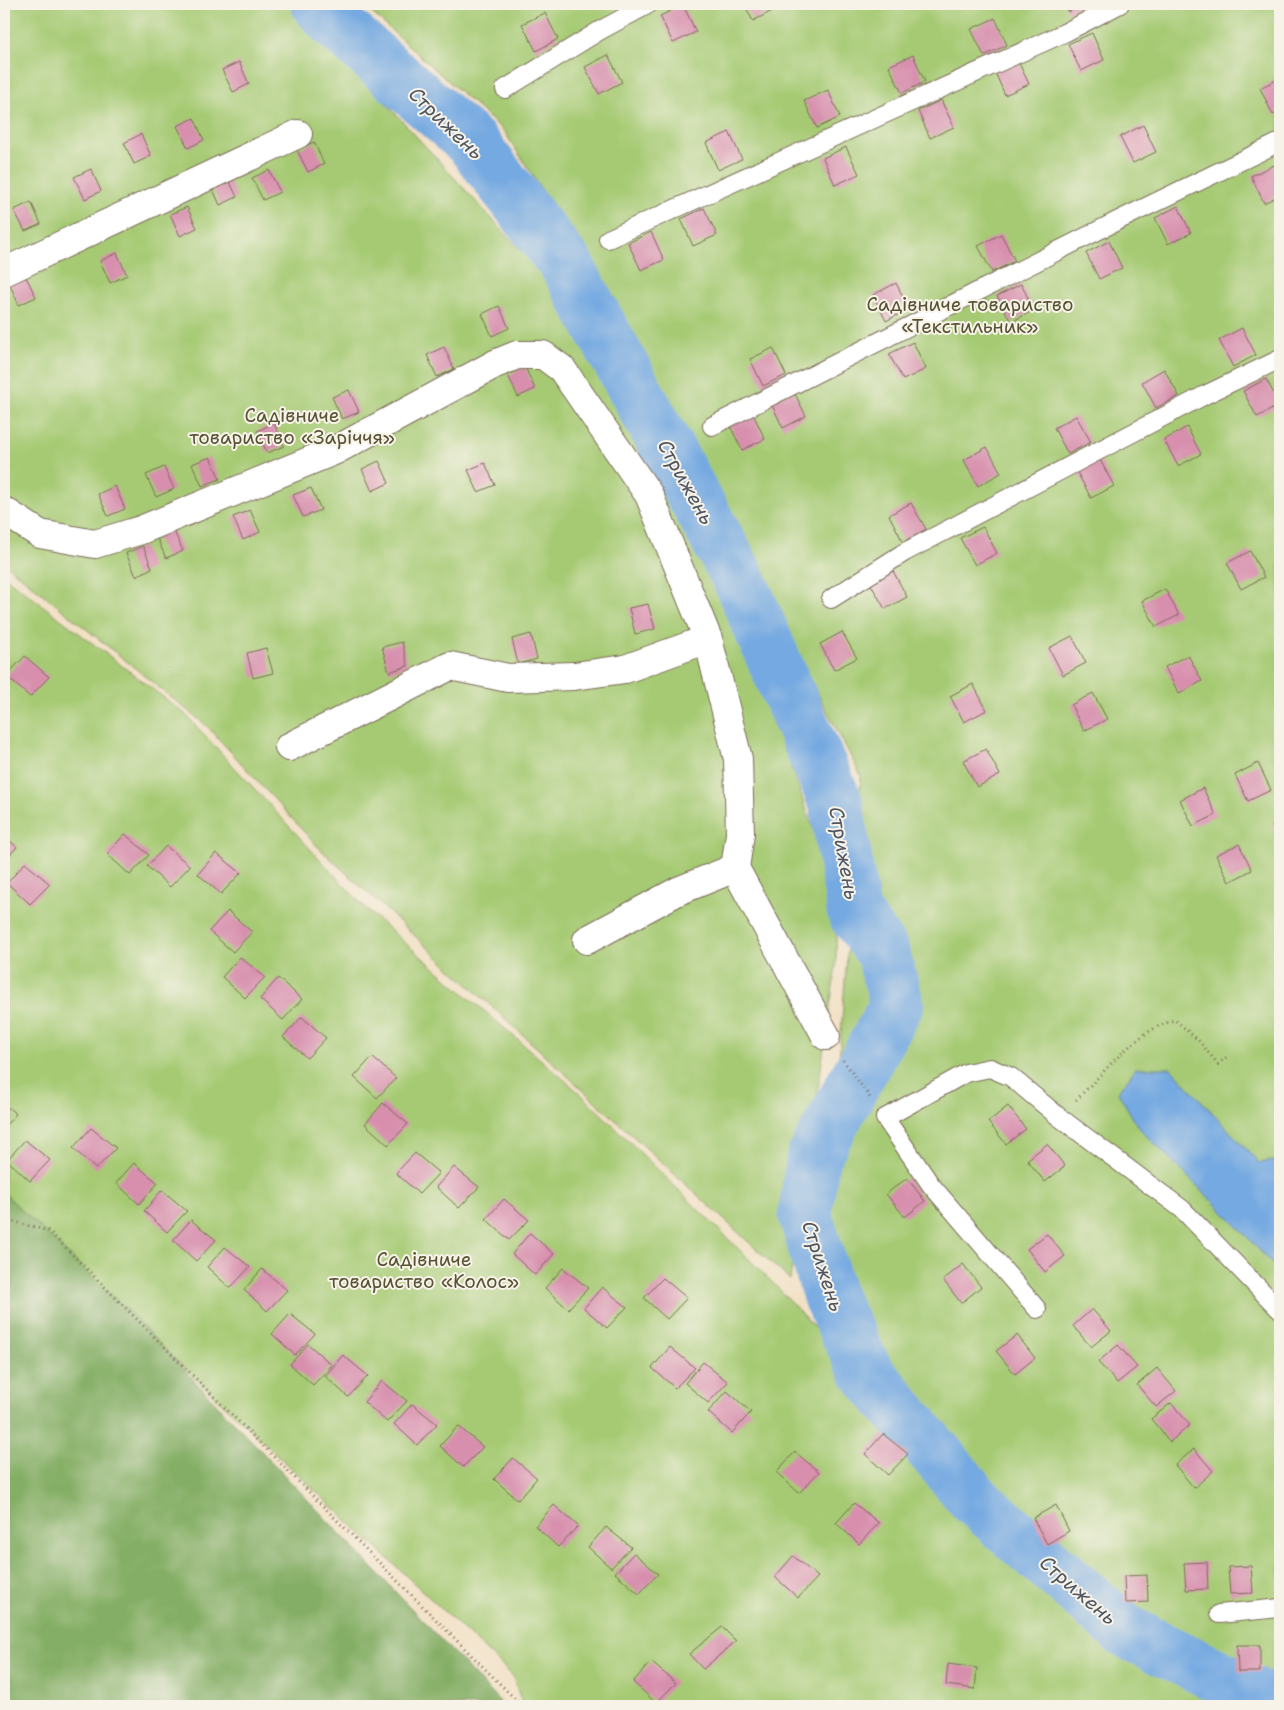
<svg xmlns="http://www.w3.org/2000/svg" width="1284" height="1710" viewBox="0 0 1284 1710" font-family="'Shantell Sans',sans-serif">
	<rect width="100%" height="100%" fill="#f7f3e8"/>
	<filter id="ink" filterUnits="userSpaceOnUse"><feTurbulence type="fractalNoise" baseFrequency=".02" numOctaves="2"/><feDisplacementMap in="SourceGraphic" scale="10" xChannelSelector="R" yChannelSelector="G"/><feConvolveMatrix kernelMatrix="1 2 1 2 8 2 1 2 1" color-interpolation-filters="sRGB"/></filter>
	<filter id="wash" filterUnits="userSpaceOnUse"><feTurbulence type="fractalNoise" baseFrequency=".0096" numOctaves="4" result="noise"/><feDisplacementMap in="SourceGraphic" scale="20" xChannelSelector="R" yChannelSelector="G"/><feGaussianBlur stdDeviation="1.12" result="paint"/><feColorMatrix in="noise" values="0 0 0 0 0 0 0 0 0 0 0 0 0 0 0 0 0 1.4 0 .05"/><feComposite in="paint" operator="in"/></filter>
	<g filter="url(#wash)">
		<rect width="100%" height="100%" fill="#f2e0c4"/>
		<!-- green -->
		<path fill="#a6ca73" stroke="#707a48" d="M4,4H295L557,290L691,525L788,759L837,894L836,966L790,1280L319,848L207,726L4,563Z
			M362,4H1280V1688L1223,1671L1100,1597L990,1498L875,1366L826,1225L861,776L604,286L504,131Z
			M4,576L184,713L367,910L582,1095L775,1285L1099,1635L1280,1693V1706H523L512,1675L4,1199Z"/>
		<!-- forest -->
		<path fill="#84ae65" stroke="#606c42" d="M4,1193L130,1313L504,1706H4Z"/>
		<!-- water -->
		<path fill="#74a9e1" stroke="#586a80" d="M1136,1068H1171L1259,1163L1280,1160V1273L1240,1229L1138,1127L1118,1092Z"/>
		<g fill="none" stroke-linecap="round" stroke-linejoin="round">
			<!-- river -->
			<path stroke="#74a9e1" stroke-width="54" d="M318,4L334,22L472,143L567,266L738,577L836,803L854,913L882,951L897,1004L813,1158L805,1214L830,1298L866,1371L975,1500L1125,1631L1280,1706"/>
		</g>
		<g id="blocks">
			<!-- building -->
			<path fill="#d78fad" d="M744,4H773L776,9L753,21Z
				M1065,4H1086L1068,12Z
				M683,5L696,32L673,43L660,16Z
				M545,13L558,39L536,51L522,24Z
				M995,18L1007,45L984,56L971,29Z
				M1092,33L1104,60L1081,71L1068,44Z
				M608,55L622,82L599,94L585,67Z
				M913,55L925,82L902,93L889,66Z
				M1016,57L1029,84L1005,95L993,68Z
				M239,62L249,84L233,92L222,70Z
				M1280,78V111L1273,115L1260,88Z
				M828,90L840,117L817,128L804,101Z
				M941,100L954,127L930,138L918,111Z
				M194,118L204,140L188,148L177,126Z
				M1143,125L1156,152L1133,163L1120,137Z
				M729,132L742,159L718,170L706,143Z
				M141,134L151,156L134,164L124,143Z
				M314,142L324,164L308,172L297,150Z
				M846,147L859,174L835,185L823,158Z
				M1274,165L1280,177V195L1264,203L1251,176Z
				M91,169L101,191L85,199L74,177Z
				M269,170L280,192L263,200L252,178Z
				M227,176L237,197L220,205L210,183Z
				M31,202L41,224L25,231L14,210Z
				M1178,206L1191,233L1168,244L1155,218Z
				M187,207L197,228L180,236L170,214Z
				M704,208L717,235L693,246L681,219Z
				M651,232L664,260L641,270L628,243Z
				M1001,234L1015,261L992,272L978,246Z
				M1109,241L1122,268L1099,279L1086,253Z
				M117,253L127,275L110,283L100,261Z
				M25,275L36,297L19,305L9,283Z
				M896,283L909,309L886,321L873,295Z
				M1021,284L1034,310L1011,322L997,296Z
				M499,306L509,328L492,336L482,314Z
				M1242,328L1256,355L1233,367L1219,340Z
				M913,342L926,369L903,380L889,354Z
				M444,347L454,369L437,377L427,355Z
				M773,348L786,375L763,386L750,359Z
				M525,367L535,389L518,397L508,375Z
				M1164,369L1179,396L1156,408L1142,382Z
				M1266,379L1280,405L1257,417L1243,391Z
				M349,390L359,412L342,419L332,397Z
				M793,390L806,416L783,428L770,401Z
				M752,412L765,439L742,450L729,424Z
				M1076,416L1091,442L1068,454L1054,428Z
				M274,423L284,446L267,453L257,431Z
				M1187,427L1201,454L1178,466L1164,440Z
				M987,447L1001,473L978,486L964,460Z
				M210,457L220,479L202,486L192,464Z
				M1100,460L1114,486L1091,498L1077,472Z
				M379,461L389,483L372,491L362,469Z
				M485,463L495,485L478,492L468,470Z
				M164,467L174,489L156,497L146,475Z
				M115,486L125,509L108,516L98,494Z
				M311,488L321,510L303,517L293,495Z
				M911,503L926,529L903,542L889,515Z
				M250,510L260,532L243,540L233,517Z
				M983,527L997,553L975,565L960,538Z
				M173,529L183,551L166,558L156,536Z
				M143,546L152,568L136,576L126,553Z
				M1250,551L1264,577L1241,589L1227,563Z
				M893,571L907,597L885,609L870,583Z
				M1165,589L1179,615L1156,627L1142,601Z
				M648,604L655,629L635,634L629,608Z
				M842,632L857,658L834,670L820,644Z
				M531,634L537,659L518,664L512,639Z
				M1072,636L1086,663L1063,675L1049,648Z
				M402,642L408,666L389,672L382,647Z
				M266,648L273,673L253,678L247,653Z
				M1188,655L1202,681L1179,694L1165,667Z
				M25,656L49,677L30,697L6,676Z
				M973,684L987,710L964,722L950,696Z
				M1093,693L1107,719L1084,731L1071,705Z
				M986,749L1000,775L977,787L963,761Z
				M1258,763L1271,790L1248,801L1235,775Z
				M1203,788L1216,815L1193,826L1180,800Z
				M1280,822V843L1272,826Z
				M125,834L149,855L130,875L107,854Z
				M4,836L17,847L4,861Z
				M1239,844L1252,870L1229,882L1216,855Z
				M166,846L190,866L170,887L147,866Z
				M216,853L241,873L221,894L198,874Z
				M25,863L50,884L30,904L7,883Z
				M228,911L252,932L233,952L209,931Z
				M240,957L265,977L245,998L222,977Z
				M278,978L302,999L283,1020L260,999Z
				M302,1017L326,1038L307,1058L283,1037Z
				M372,1057L396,1078L377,1098L354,1077Z
				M383,1103L408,1124L388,1145L365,1124Z
				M4,1104L16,1114L4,1127Z
				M1008,1106L1026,1129L1006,1144L988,1122Z
				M91,1128L116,1148L96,1169L73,1148Z
				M25,1140L50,1160L30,1181L7,1160Z
				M1047,1144L1065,1166L1045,1182L1027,1160Z
				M415,1153L439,1173L419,1194L396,1173Z
				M134,1163L158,1183L139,1204L116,1183Z
				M454,1167L479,1187L459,1208L436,1187Z
				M907,1178L925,1201L905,1217L886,1194Z
				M162,1190L187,1211L167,1232L144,1211Z
				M504,1199L529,1220L509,1240L486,1219Z
				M191,1220L216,1240L196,1261L173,1240Z
				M530,1233L554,1254L535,1275L512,1254Z
				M1047,1234L1065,1256L1045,1272L1027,1249Z
				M225,1247L250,1267L230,1288L207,1267Z
				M963,1264L981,1287L961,1303L943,1280Z
				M563,1268L588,1288L568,1309L545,1288Z
				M262,1269L287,1290L267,1311L244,1290Z
				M663,1278L687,1298L667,1319L644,1298Z
				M602,1287L627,1307L607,1328L584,1308Z
				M1092,1309L1111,1331L1091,1347L1073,1326Z
				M290,1314L315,1334L295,1355L272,1334Z
				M1017,1335L1035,1358L1015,1374L996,1351Z
				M308,1344L332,1365L313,1385L290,1364Z
				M1118,1345L1137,1367L1117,1383L1098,1362Z
				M670,1347L695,1368L675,1388L652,1368Z
				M343,1355L368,1376L348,1397L325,1376Z
				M703,1362L728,1382L708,1403L685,1383Z
				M1157,1368L1176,1391L1156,1407L1137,1385Z
				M382,1381L407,1401L387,1422L364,1402Z
				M727,1391L751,1412L732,1433L708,1412Z
				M1171,1403L1190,1425L1170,1442L1151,1419Z
				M412,1404L437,1424L417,1445L394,1424Z
				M458,1426L483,1447L463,1467L440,1446Z
				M883,1434L908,1454L888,1475L865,1454Z
				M1194,1449L1213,1471L1194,1488L1175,1465Z
				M795,1452L819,1472L799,1493L776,1472Z
				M513,1458L537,1478L518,1500L494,1479Z
				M854,1503L879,1523L859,1544L836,1523Z
				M554,1505L578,1526L558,1547L535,1526Z
				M1056,1505L1069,1531L1047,1544L1033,1518Z
				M606,1527L631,1547L611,1568L588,1547Z
				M634,1553L658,1574L639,1594L615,1573Z
				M793,1556L818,1577L798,1598L775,1577Z
				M1207,1562L1208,1589L1186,1590L1184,1563Z
				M1251,1566L1253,1593L1230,1594L1228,1567Z
				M1147,1575L1148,1602L1125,1603L1124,1576Z
				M722,1627L736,1641L703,1669L689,1654Z
				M1237,1645H1260V1672H1238Z
				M651,1662L676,1683L656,1703L633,1682Z
				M948,1664L977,1668L975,1689L946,1685Z"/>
		</g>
	</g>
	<g filter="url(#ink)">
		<use href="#blocks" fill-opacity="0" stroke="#7b6a58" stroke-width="1"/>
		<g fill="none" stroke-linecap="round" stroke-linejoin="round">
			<defs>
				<path id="lane" d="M505,89L599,31L649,4
					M608,239L1064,33L1120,4
					M712,426L1115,222L1280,142
					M831,599L905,552L1205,395L1280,359
					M1037,1309L931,1185L885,1118L966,1073L990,1068L1011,1077L1059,1117L1182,1209L1280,1310
					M1219,1614L1280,1608"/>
				<path id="street" d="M4,272L298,134
					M4,511L40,534L95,544L141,530L336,450L495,364L517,355H543L562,369L649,495L708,639L738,759L740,834L735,868L826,1036
					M289,747L450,666L508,678L574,676L625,669L708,639
					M587,940L678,891L735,868"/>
			</defs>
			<!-- lane casing -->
			<use href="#lane" stroke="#7b6a58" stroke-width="20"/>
			<!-- street casing -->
			<use href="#street" stroke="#7b6a58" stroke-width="30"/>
			<!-- path -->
			<path stroke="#7b6a58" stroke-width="3" stroke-dasharray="1 4" stroke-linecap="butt" d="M843,1060L871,1099
				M1076,1100C1105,1072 1136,1030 1175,1020L1198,1040L1218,1064L1228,1056
				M4,1219L49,1231L522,1706"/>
			<!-- lane -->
			<use href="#lane" stroke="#fff" stroke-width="18"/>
			<!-- street -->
			<use href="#street" stroke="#fff" stroke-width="28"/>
		</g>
	</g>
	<g text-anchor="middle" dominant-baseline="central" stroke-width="4" stroke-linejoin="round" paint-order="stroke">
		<!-- park labels -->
		<g font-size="19" fill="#565233" stroke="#f7f3e8">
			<text x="970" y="304">Садівниче товариство<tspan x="970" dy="22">«Текстильник»</tspan></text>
			<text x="292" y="415">Садівниче<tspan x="292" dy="22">товариство «Заріччя»</tspan></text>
			<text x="424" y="1259">Садівниче<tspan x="424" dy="22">товариство «Колос»</tspan></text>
		</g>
		<!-- water labels -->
		<g font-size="20" font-style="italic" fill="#4f5662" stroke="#f7f3e8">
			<text transform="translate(446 123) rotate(44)">Стрижень</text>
			<text transform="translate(686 482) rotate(61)">Стрижень</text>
			<text transform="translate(844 853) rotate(80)">Стрижень</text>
			<text transform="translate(823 1266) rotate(72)">Стрижень</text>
			<text transform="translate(1078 1590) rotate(41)">Стрижень</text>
		</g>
	</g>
	<!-- margin -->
	<rect width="1284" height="1710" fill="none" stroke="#f7f3e8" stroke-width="20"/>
</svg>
